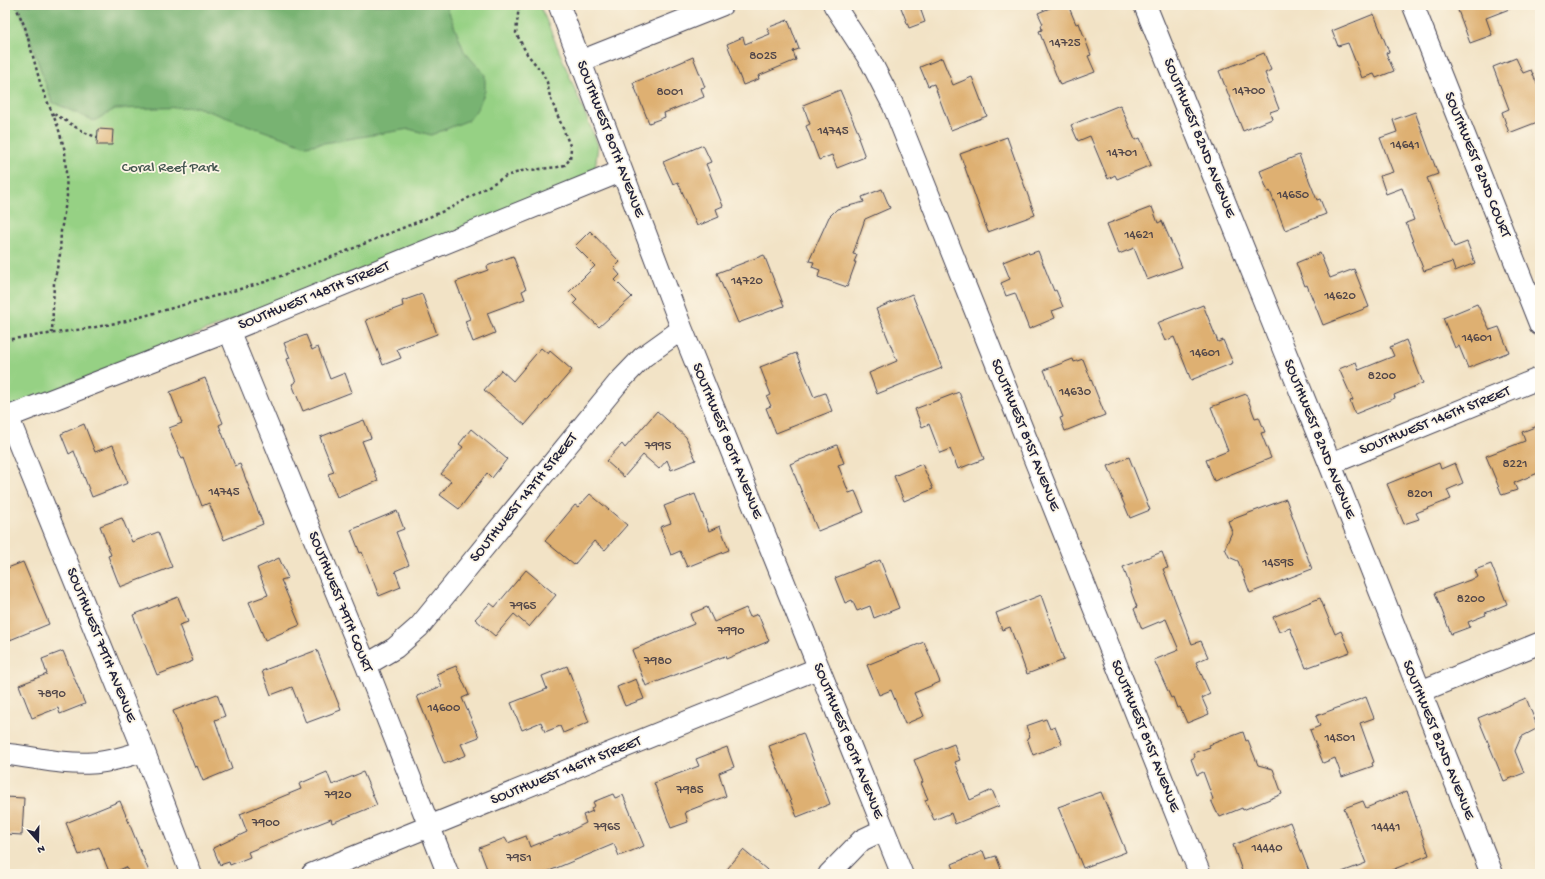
<svg xmlns="http://www.w3.org/2000/svg" width="1545" height="879" viewBox="0 0 1545 879" font-family="'Gochi Hand',sans-serif">
	<rect width="100%" height="100%" fill="#fcf5e5"/>
	<filter id="ink" filterUnits="userSpaceOnUse"><feTurbulence type="fractalNoise" baseFrequency=".025" numOctaves="2"/><feDisplacementMap in="SourceGraphic" scale="8" xChannelSelector="R" yChannelSelector="G"/><feConvolveMatrix kernelMatrix="1 2 1 2 8 2 1 2 1" color-interpolation-filters="sRGB"/></filter>
	<filter id="wash" filterUnits="userSpaceOnUse"><feTurbulence type="fractalNoise" baseFrequency=".012" numOctaves="4" result="noise"/><feDisplacementMap in="SourceGraphic" scale="16" xChannelSelector="R" yChannelSelector="G"/><feGaussianBlur stdDeviation="0.9" result="paint"/><feColorMatrix in="noise" values="0 0 0 0 0 0 0 0 0 0 0 0 0 0 0 0 0 1.4 0 .05"/><feComposite in="paint" operator="in"/></filter>
	<g filter="url(#wash)">
		<rect width="100%" height="100%" fill="#f2e3c6"/>
		<!-- green -->
		<path fill="#96d184" stroke="#5c7a60" d="M5,5H540L598,145L594,177L5,410Z"/>
		<!-- forest -->
		<path fill="#78b372" stroke="#4d6a56" d="M18,5H446L464,51L485,75V91L478,108L469,120L431,135L409,129L306,146L197,107L115,109L94,121L52,102Z"/>
		<g id="blocks">
			<!-- building -->
			<path fill="#deb072" d="M900,5H919L925,22L909,28Z
				M1057,5H1068L1076,24L1079,23L1091,55L1088,56L1095,72L1060,85L1039,31L1042,30L1041,25L1043,24L1038,13Z
				M1456,5H1517V6L1486,18L1492,35L1470,43Z
				M1374,14L1389,52L1386,53L1394,71L1376,78L1374,74L1362,78L1348,43L1338,46L1332,31Z
				M788,20L799,49L793,51L796,60L758,76L759,79L743,85L727,44L743,37L745,44L770,34L767,28Z
				M1264,53L1271,70L1265,73L1279,109L1270,112L1272,119L1243,131L1219,71Z
				M693,57L705,87L701,88L704,97L664,113L665,117L649,123L633,83Z
				M942,58L953,85L972,77L987,116L951,130L934,84L928,86L920,67Z
				M1516,58L1523,73L1531,70L1540,91V121L1509,133L1502,112L1509,109L1493,67Z
				M840,90L860,137L858,138L865,157L837,168L832,155L819,160L806,126L810,124L803,105Z
				M1120,105L1135,140L1140,138L1151,165L1117,179L1115,175L1108,179L1090,136L1078,141L1071,125Z
				M1415,112L1438,174L1427,178L1454,247L1467,242L1475,263L1455,271L1452,262L1424,271L1406,223L1414,220L1402,188L1386,194L1380,176L1393,172L1380,138L1397,132L1393,120Z
				M98,129L113,130L112,145H97Z
				M1007,137L1035,215L988,232L960,154Z
				M703,145L711,162L706,164L723,206L716,209L719,217L697,226L678,182L673,184L663,162Z
				M1299,155L1317,200L1320,199L1326,214L1285,230L1270,191L1268,192L1260,171Z
				M882,189L890,208L865,219L853,254L857,255L854,262H856L847,287L818,277L820,270L812,267L814,262L809,261L829,217L837,209L864,202L862,197Z
				M1152,207L1158,223L1162,221L1182,267L1147,280L1134,248L1119,254L1107,224Z
				M590,231L620,262L614,268L620,275L615,280L632,297L599,327L574,303L577,300L569,292L595,266L575,246Z
				M1038,251L1054,291L1056,290L1063,307L1052,311L1055,318L1029,329L1015,293L1006,296L1001,283L1010,279L1003,262L1028,252L1029,254Z
				M1320,253L1330,278L1354,269L1369,307L1323,325L1307,285L1305,286L1296,263Z
				M764,255L784,306L738,323L717,273Z
				M513,256L526,289L522,291L525,299L487,313L495,333L473,342L465,321L470,319L456,282L488,270L487,266Z
				M422,294L437,334L397,349L401,358L383,365L366,320L403,306L402,301Z
				M912,294L942,368L877,394L869,373L897,361L876,309Z
				M1477,304L1490,330L1499,327L1509,352L1468,368L1459,346L1455,348L1443,318Z
				M1203,305L1218,342L1223,340L1233,363L1191,380L1174,337L1165,341L1157,323Z
				M306,335L312,350L318,347L330,379L345,373L352,392L303,411L292,384L296,382L287,359L290,358L284,343Z
				M1406,340L1423,383L1394,395L1395,398L1355,414L1350,401L1353,400L1339,369L1356,362L1359,370L1394,356L1390,347Z
				M541,348L548,354L550,351L572,370L525,425L484,390L501,370L513,381Z
				M796,353L814,397L825,393L832,411L776,433L766,408L771,406L767,397L771,395L760,367Z
				M1073,359L1074,362L1083,359L1105,415L1065,431L1060,418L1063,417L1044,370Z
				M205,378L223,423L219,425L235,466L240,464L263,524L224,540L209,503L202,506L184,458L182,459L169,428L182,423L170,392Z
				M959,392L984,459L958,469L950,449L940,453L929,424L922,427L915,409Z
				M1246,394L1255,418L1259,417L1265,432L1261,433L1271,458L1214,481L1206,460L1228,451L1211,407Z
				M657,411L686,437L696,460L671,470L667,460L659,469L643,455L624,477L606,461L622,444L625,448Z
				M364,420L371,438L362,441L378,481L337,497L328,474L334,472L320,437Z
				M84,424L95,452L113,445L128,483L92,497L74,451L69,454L61,434Z
				M1540,425V476L1538,473L1514,483L1517,490L1502,495L1486,456L1525,441L1522,432Z
				M471,429L507,459L492,478L487,473L459,509L440,495L451,481L441,474L463,447L459,444Z
				M837,445L844,463L838,465L849,493L855,491L864,512L818,531L790,464Z
				M1129,457L1150,510L1130,518L1108,466Z
				M1439,463L1441,469L1455,463L1463,483L1447,490L1451,499L1416,513L1419,519L1404,524L1387,484Z
				M922,464L933,489L904,501L894,476Z
				M590,494L627,525L605,550L594,541L574,565L545,541L575,505L578,507Z
				M695,494L709,531L720,526L729,550L687,567L680,551L671,555L660,527L671,523L664,506Z
				M1286,499L1312,569L1250,593L1238,561L1229,557L1225,548L1232,532L1228,521Z
				M397,511L404,529L396,532L409,565L395,571L401,587L379,596L362,552L360,553L351,530Z
				M122,518L132,542L158,532L172,567L120,587L108,556L111,555L100,526Z
				M1162,552L1168,568L1163,569L1192,644L1201,641L1208,657L1196,662L1210,694L1202,698L1209,714L1187,723L1180,707L1177,708L1173,697L1171,698L1154,660L1179,650L1166,619L1142,629L1134,609L1137,607L1131,591H1132L1123,567Z
				M279,558L288,578L281,580L300,625L265,640L249,602L268,595L257,568Z
				M880,560L899,608L874,618L870,606L857,611L852,600L845,603L835,578Z
				M23,562L49,624L5,642V569Z
				M1491,564L1507,604L1485,613L1486,615L1468,622L1470,627L1451,634L1435,593L1478,577L1475,570Z
				M526,570L556,595L529,627L514,614L495,636L475,619L490,603L495,607Z
				M1041,595L1064,660L1027,674L1010,627L1002,630L996,613Z
				M178,597L188,622L179,625L193,661L157,675L133,615Z
				M1320,598L1335,634L1341,631L1350,652L1306,668L1290,628L1279,632L1273,617Z
				M707,607L714,622L746,608L750,617L758,614L769,641L726,659L725,656L646,686L632,650L694,624L690,614Z
				M924,642L940,682L914,693L924,716L905,724L891,690L879,695L867,665Z
				M317,650L341,710L306,723L292,687L271,695L262,671Z
				M63,651L85,704L60,714L58,708L32,718L19,685L47,674L42,659Z
				M456,666L469,695L462,698L479,737L461,744L466,755L444,764L417,696L442,686L436,674Z
				M567,666L589,722L563,733L560,726L545,732L541,722L522,730L511,703L547,689L542,676Z
				M636,679L644,699L625,706L617,687Z
				M217,694L225,716L215,720L232,769L203,781L197,766L195,768L173,711Z
				M1366,697L1374,718L1360,723L1374,762L1372,763L1373,766L1342,777L1335,758L1323,763L1310,730L1320,726L1316,716Z
				M1526,698L1538,728L1521,737L1515,751L1524,773L1504,781L1478,718Z
				M1046,719L1050,729L1055,727L1062,744L1033,755L1027,738L1030,737L1026,726Z
				M1243,732L1246,741L1248,740L1258,765L1273,769L1282,794L1243,810L1242,808L1220,817L1218,813H1217L1211,800L1213,799L1203,772L1197,775L1191,759L1195,757L1193,753L1210,747L1209,745Z
				M803,733L830,804L797,817L769,746Z
				M954,744L960,760L955,762L970,800L992,790L999,806L955,824L951,813L934,820L925,800L928,799L921,783L923,782L914,760Z
				M727,747L734,767L719,773L726,796L685,812L688,822L671,828L654,783L699,766L696,759Z
				M327,772L332,785L363,772L377,805L332,823L331,819L248,852L250,857L230,865L229,862L220,865L213,848L247,832L240,814L301,789L299,784Z
				M1407,791L1429,855L1382,874H1342V872L1366,863L1344,808L1363,801L1366,808Z
				M1101,792L1126,852L1083,868L1058,807Z
				M613,794L615,798L623,795L644,846L619,856L614,844L542,874H489L479,848L505,838L508,843L526,836L530,847L568,832L586,823L583,815L593,811L591,808L595,806L593,802Z
				M5,797L24,798L22,835L5,834Z
				M120,801L150,874H129L126,867L110,874L99,847L79,855L66,823Z
				M1290,822L1310,874H1243L1233,845Z
				M743,850L772,874H723Z
				M983,851L986,859L996,856L1003,874H951L955,872L952,864Z"/>
		</g>
	</g>
	<g filter="url(#ink)">
		<use href="#blocks" fill-opacity="0" stroke="#413f50" stroke-width="1"/>
		<g fill="none" stroke-linecap="round" stroke-linejoin="round">
			<defs>
				<path id="minor" d="M559,5L682,329L902,874
					M834,5L871,62L893,105L1200,874
					M1413,5L1540,325
					M581,61L722,5
					M229,331L366,665L448,874
					M8,417L144,751L191,874
					M5,418L229,331L622,171
					M1330,464L1540,378
					M366,665L395,648L419,627L618,383L643,357L682,329
					M1419,692L1540,643
					M5,754C34,757 63,765 92,763C110,762 127,756 144,751
					M312,874L819,668
					M829,874L862,840L883,830"/>
				<path id="tertiary" d="M1145,5L1330,464L1492,874"/>
			</defs>
			<!-- minor casing -->
			<use href="#minor" stroke="#413f50" stroke-width="23"/>
			<!-- tertiary casing -->
			<use href="#tertiary" stroke="#413f50" stroke-width="24"/>
			<!-- path -->
			<path stroke="#413f50" stroke-width="2.5" stroke-dasharray="3 3" stroke-linecap="butt" d="M15,5L25,27L41,86L58,127L65,151L67,196L61,231L60,254L54,283L52,333
				M54,114C68,121 84,135 98,137
				M5,340L91,328L126,321L265,282L337,255L451,208L506,176L522,171L558,167L565,165L570,159L571,148L550,97L547,82L542,72L527,54L516,33L519,5"/>
			<!-- minor -->
			<use href="#minor" stroke="#fff" stroke-width="21"/>
			<!-- tertiary -->
			<use href="#tertiary" stroke="#fff" stroke-width="22"/>
		</g>
	</g>
	<g text-anchor="middle" dominant-baseline="central" stroke-width="3.5" stroke-linejoin="round" paint-order="stroke">
		<!-- number labels -->
		<g font-size="13" fill="#514649">
			<text x="1065" y="43">14725</text>
			<text x="763" y="56">8025</text>
			<text x="1249" y="91">14700</text>
			<text x="670" y="92">8001</text>
			<text x="833" y="131">14745</text>
			<text x="1405" y="145">14641</text>
			<text x="1122" y="153">14701</text>
			<text x="1293" y="195">14650</text>
			<text x="1139" y="235">14621</text>
			<text x="747" y="281">14720</text>
			<text x="1340" y="296">14620</text>
			<text x="1477" y="338">14601</text>
			<text x="1205" y="353">14601</text>
			<text x="1382" y="376">8200</text>
			<text x="1075" y="392">14630</text>
			<text x="658" y="446">7995</text>
			<text x="1515" y="464">8221</text>
			<text x="224" y="492">14745</text>
			<text x="1420" y="494">8201</text>
			<text x="1278" y="563">14595</text>
			<text x="1471" y="599">8200</text>
			<text x="523" y="606">7965</text>
			<text x="731" y="631">7990</text>
			<text x="658" y="661">7980</text>
			<text x="52" y="694">7890</text>
			<text x="444" y="708">14600</text>
			<text x="1340" y="738">14501</text>
			<text x="690" y="790">7985</text>
			<text x="338" y="795">7920</text>
			<text x="266" y="823">7900</text>
			<text x="607" y="827">7965</text>
			<text x="1386" y="827">14441</text>
			<text x="1267" y="848">14440</text>
			<text x="519" y="858">7951</text>
		</g>
		<!-- street labels -->
		<g font-size="15" fill="#22223b" stroke="#fcf5e5">
			<text transform="translate(1199 138) rotate(68)">SOUTHWEST 82ND AVENUE</text>
			<text transform="translate(610 139) rotate(69)">SOUTHWEST 80TH AVENUE</text>
			<text transform="translate(1477 165) rotate(68)">SOUTHWEST 82ND COURT</text>
			<text transform="translate(314 296) rotate(-22)">SOUTHWEST 148TH STREET</text>
			<text transform="translate(1435 421) rotate(-22)">SOUTHWEST 146TH STREET</text>
			<text transform="translate(1025 435) rotate(68)">SOUTHWEST 81ST AVENUE</text>
			<text transform="translate(1319 439) rotate(68)">SOUTHWEST 82ND AVENUE</text>
			<text transform="translate(727 441) rotate(68)">SOUTHWEST 80TH AVENUE</text>
			<text transform="translate(524 498) rotate(-51)">SOUTHWEST 147TH STREET</text>
			<text transform="translate(340 602) rotate(68)">SOUTHWEST 79TH COURT</text>
			<text transform="translate(101 645) rotate(68)">SOUTHWEST 79TH AVENUE</text>
			<text transform="translate(1145 736) rotate(68)">SOUTHWEST 81ST AVENUE</text>
			<text transform="translate(1438 740) rotate(68)">SOUTHWEST 82ND AVENUE</text>
			<text transform="translate(848 741) rotate(68)">SOUTHWEST 80TH AVENUE</text>
			<text transform="translate(566 771) rotate(-22)">SOUTHWEST 146TH STREET</text>
		</g>
		<!-- park labels -->
		<g font-size="15" fill="#455751" stroke="#fcf5e5">
			<text x="170" y="168">Coral Reef Park</text>
		</g>
	</g>
	<!-- margin -->
	<rect width="1545" height="879" fill="none" stroke="#fcf5e5" stroke-width="20"/>
	<!-- north arrow -->
	<g transform="translate(38 841) rotate(160)" stroke="#fcf5e5" stroke-width="3" paint-order="stroke">
	<path d="M0-3L7 15L0 10L-7 15Z" fill="#22223b"/>
	<text y="-6" font-size="11" font-weight="bold" text-anchor="middle" fill="#22223b">N</text>
	</g>
</svg>
